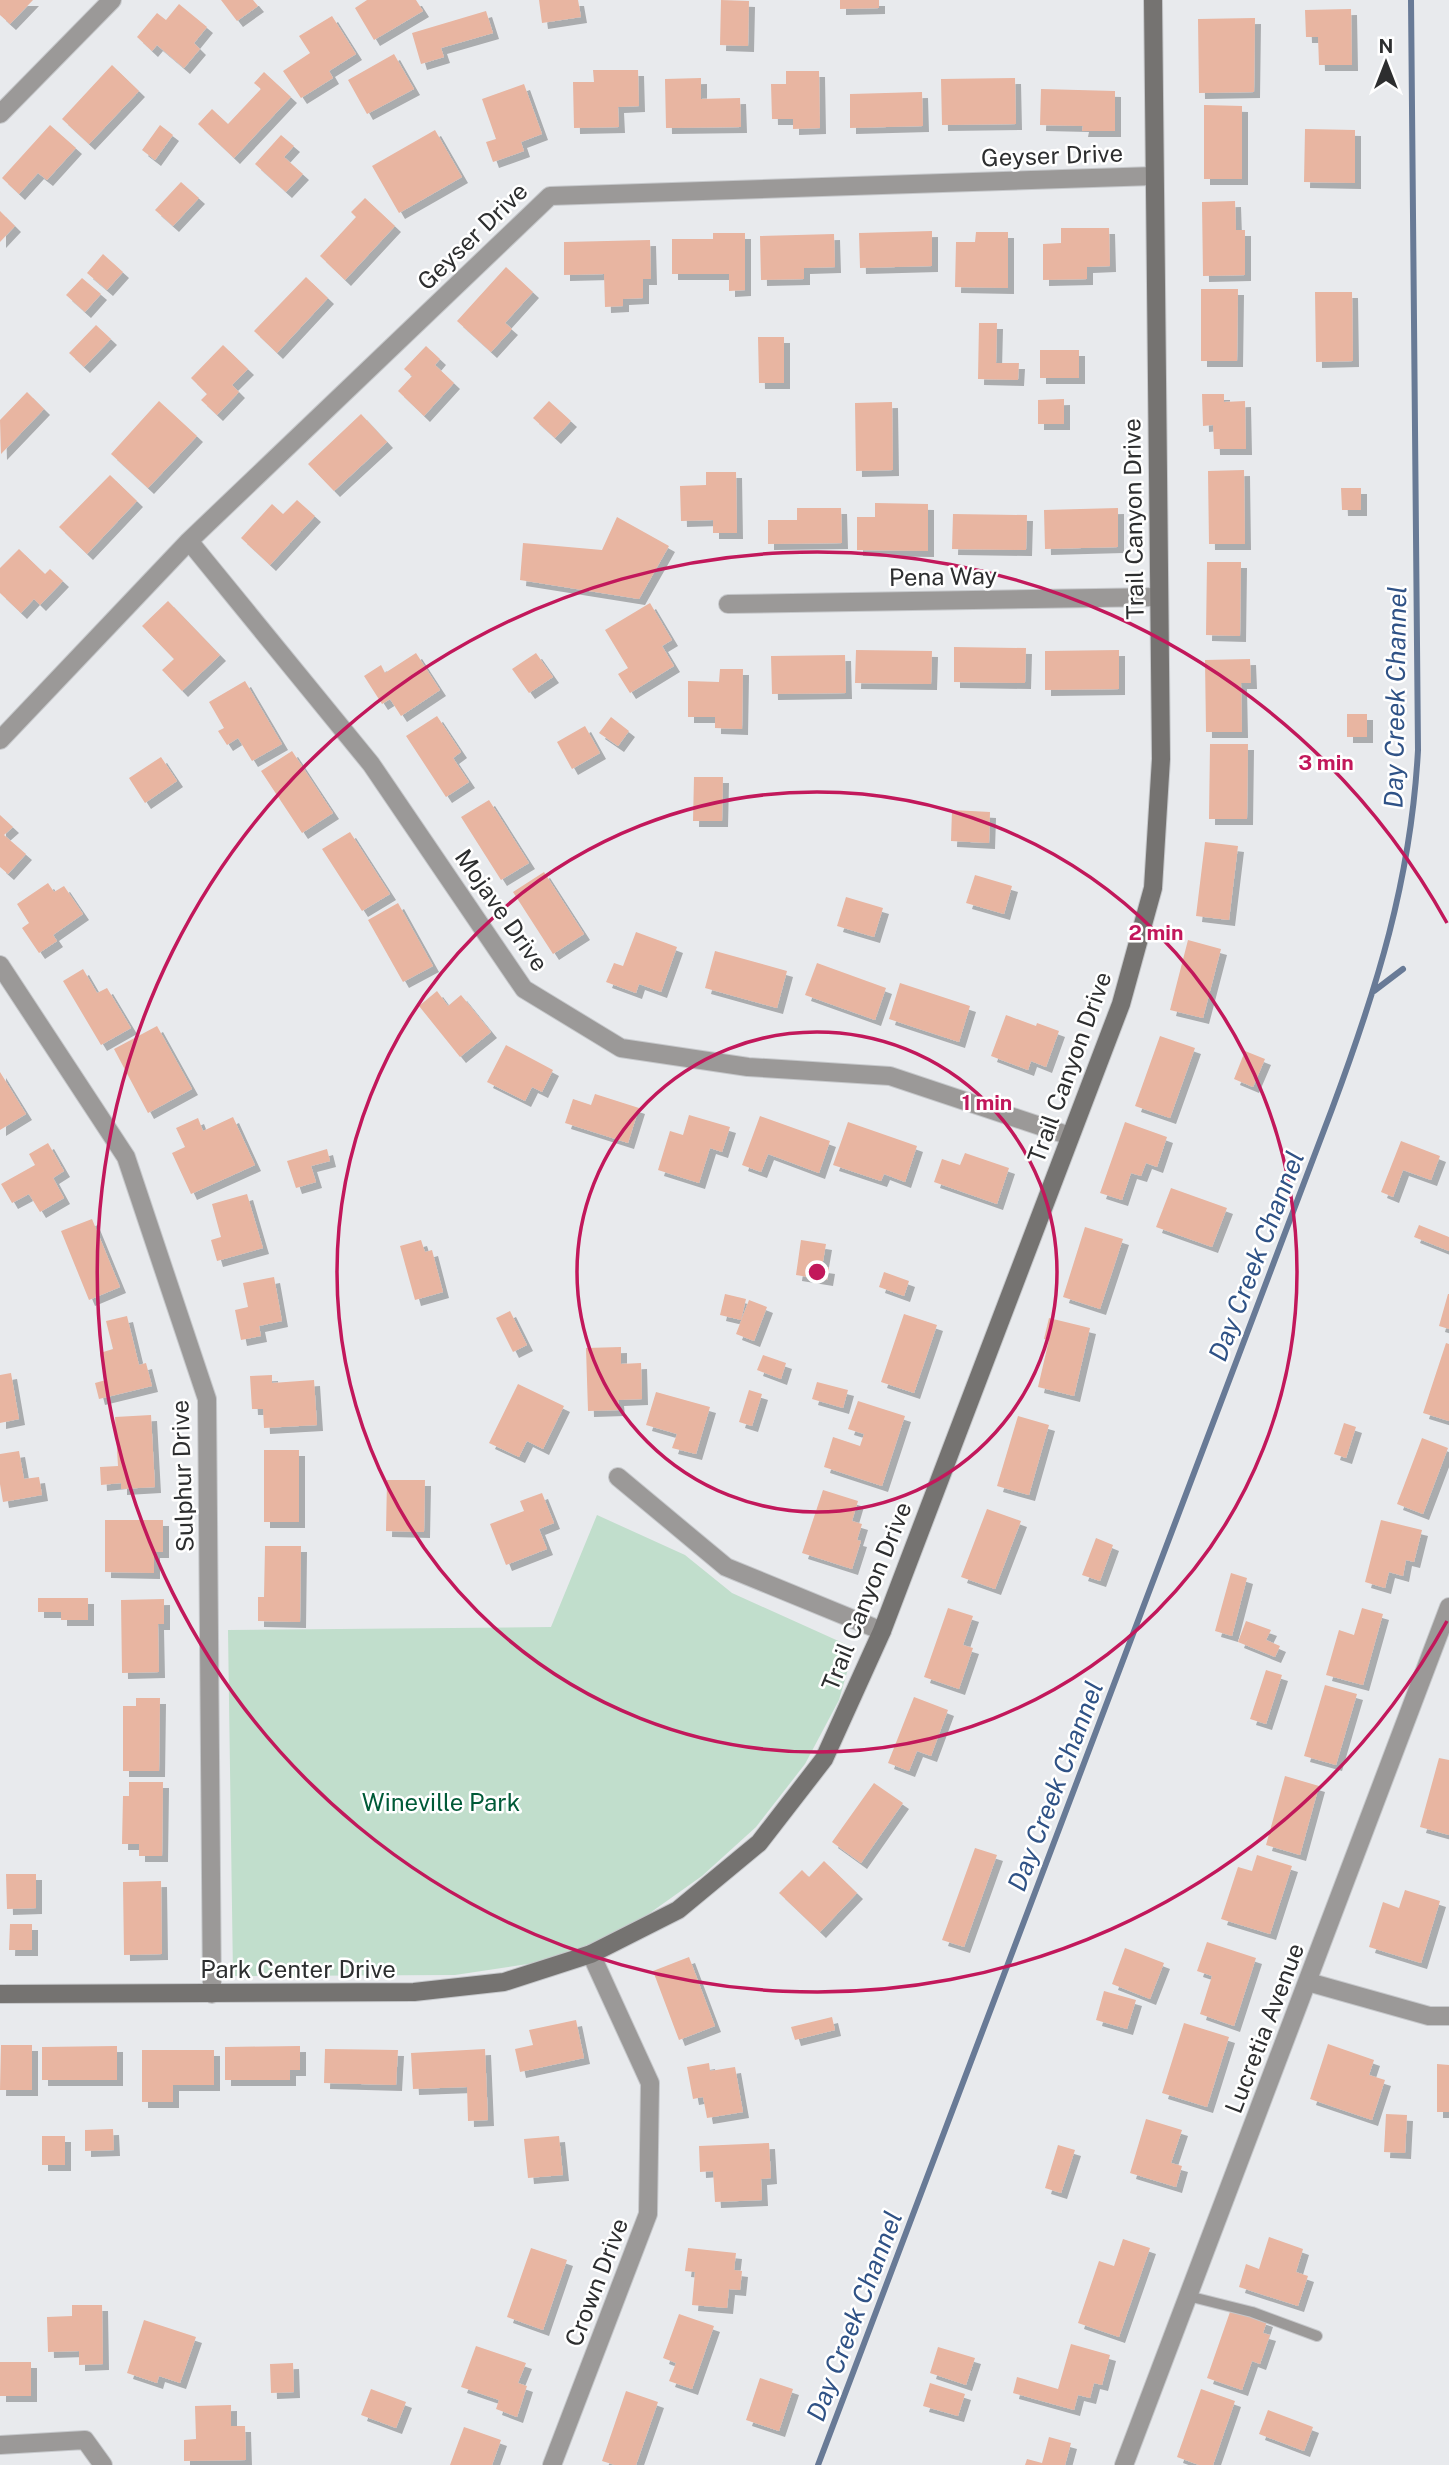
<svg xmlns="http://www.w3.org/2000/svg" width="1449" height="2465" viewBox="0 0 1449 2465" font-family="'Public Sans',sans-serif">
	<defs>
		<filter id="shadow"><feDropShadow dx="6" dy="6" stdDeviation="0" flood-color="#0004"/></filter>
	</defs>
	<rect width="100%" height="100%" fill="#e8eaed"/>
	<!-- green -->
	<path fill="#c1decc" d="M597,1515L685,1555L732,1593L854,1648L839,1700L805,1764L756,1827L702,1876L633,1925L554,1960L455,1975L233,1976L228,1630L551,1627Z"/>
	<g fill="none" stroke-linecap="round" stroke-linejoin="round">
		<!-- stream -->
		<path stroke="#687a96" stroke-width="6" d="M1374,991L1403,969
			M818,2465L1332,1109C1377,988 1411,880 1418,750L1411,0"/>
	</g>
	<!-- building -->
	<path fill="#e8b5a1" filter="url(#shadow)" d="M0,0H33L10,24L0,15Z
		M221,0H253L258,6L237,21Z
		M367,0H416L423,11L374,40L355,8Z
		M539,0H578L581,17L542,23Z
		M721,0L749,1L748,46L720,45Z
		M840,0H879V8L840,9Z
		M179,4L207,27L194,43L200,49L184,68L157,45L152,51L137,37L157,13L166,20Z
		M1351,9L1352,65H1319L1318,37H1306L1305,10Z
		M486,11L493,33L441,48L444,57L421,64L412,33Z
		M332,16L356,54L329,71L333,78L301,98L283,71L310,53L299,36Z
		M1255,18L1254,92L1199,93L1198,19Z
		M394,54L414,89L367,114L348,80Z
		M112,65L139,91L89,144L62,119Z
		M593,70H638L639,106L618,107L619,127L574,128L573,82H594Z
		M786,71H819L820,128L793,129V119H772L771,84H786Z
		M264,72L291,97L234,158L198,124L212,109L228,124L261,89L254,83Z
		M701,78V99L740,98L741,127L666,128L665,79Z
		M1015,78L1016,124L942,125L941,79Z
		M524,84L542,134L521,142L524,151L493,162L486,142L496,139L482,99Z
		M1041,89L1115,91V131H1082L1083,126L1040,125Z
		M922,92L923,126L850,128V94Z
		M1204,105L1242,106V179H1204Z
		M50,125L76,148L47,180L38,173L19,194L2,178Z
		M160,125L173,135L155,160L142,150Z
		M1305,129L1355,130V183L1304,182Z
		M435,130L462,177L399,213L372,166Z
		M281,135L294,146L284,157L303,174L286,192L255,164Z
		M181,182L199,198L173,226L155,210Z
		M365,198L395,226L345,280L320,256L356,217L351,212Z
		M1235,201L1236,230H1245V275L1203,276L1202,202Z
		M0,211L15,226L0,242Z
		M1061,228H1109L1110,266L1087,267V279L1043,280V244L1061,243Z
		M932,231V266L860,268L859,233Z
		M976,232H1008V288L955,287L956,242H975Z
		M713,233H745V290L729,291V274H672V239H713Z
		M834,234L835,267L804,268V279L761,280L760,236Z
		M650,240L651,279H643V298L623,299V306L605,307L604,274L564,275V242Z
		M103,254L123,272L107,290L87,273Z
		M506,267L533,292L505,323L512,329L491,352L457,321Z
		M306,277L328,298L277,353L254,331Z
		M82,278L101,294L85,312L66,295Z
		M1201,289H1238L1237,361H1201Z
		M1315,292H1352L1353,361L1316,362Z
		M979,323H997L996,363H1019L1018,380L978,379Z
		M96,325L111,339L84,367L69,353Z
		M758,337H784V383H759Z
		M223,345L248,369L232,385L239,392L217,415L201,400L207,394L191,378Z
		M426,346L440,359L435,365L454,383L424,416L398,391L412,376L404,369Z
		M1040,350H1079V378H1040Z
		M27,392L44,409L1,454L0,420Z
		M1202,394H1224V402L1245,401L1246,449H1214L1213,425L1203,426Z
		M1064,399V424H1038V400Z
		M159,401L197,436L148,488L111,454Z
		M549,401L571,421L555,438L533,418Z
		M892,402L893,470L856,471L855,403Z
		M361,414L387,442L334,491L308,464Z
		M1244,470L1245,544H1209L1208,471Z
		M706,472H736L737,533H713V520L681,521L680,486L706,485Z
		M110,475L137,501L87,554L59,527Z
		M1341,488H1361V510H1342Z
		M297,500L315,516L270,565L241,538L272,504L283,514Z
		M875,503L928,504V551L857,550V517H875Z
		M797,508H841L842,543L768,544V520H797Z
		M1118,508V547L1045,549L1044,510Z
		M953,514L1027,515L1026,550L952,549Z
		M617,517L669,546L639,599L520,580L523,543L602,550Z
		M19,549L45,574L50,569L63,581L40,605L34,599L21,613L0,593V568Z
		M1207,562H1241L1240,636L1206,635Z
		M168,601L220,655L182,691L162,670L174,659L142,626Z
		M650,603L672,640L662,646L674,666L630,693L618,674L628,668L605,630Z
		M954,647L1026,648L1025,683L954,682Z
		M856,650L932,651L931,684L855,683Z
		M1119,650V689L1045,690V651Z
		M416,653L440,690L401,716L390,699L382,704L364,676L381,665L385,673Z
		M536,653L553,677L529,693L512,669Z
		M845,655L846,693L772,694L771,656Z
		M1250,659L1251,683H1241L1242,732H1206L1205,660Z
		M720,669H743L742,729L715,728V717H688V681L719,682Z
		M245,681L282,744L252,761L238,738L227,745L218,731L224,728L209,702Z
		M1347,714H1367V737H1347Z
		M437,716L461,752L453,758L469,782L446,797L406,736Z
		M611,717L629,731L618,746L599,733Z
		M585,726L600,753L572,769L557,742Z
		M1210,744H1248L1247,819H1209Z
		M292,751L333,813L302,833L261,771Z
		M161,757L177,781L145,803L129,778Z
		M694,777H723L722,821H693Z
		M489,800L529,863L501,880L461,817Z
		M952,810L990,812L989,843L951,841Z
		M0,815L13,827L4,835L26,854L8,874L0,867Z
		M350,832L390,894L362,911L322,849Z
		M1205,842L1238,846L1229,920L1196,916Z
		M544,872L584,934L553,954L513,892Z
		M975,875L1012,886L1004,914L966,903Z
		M48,883L54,892L64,886L83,914L53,935L57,941L39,953L22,928L29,923L17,904Z
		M846,897L883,908L874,937L837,926Z
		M398,903L433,966L403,982L368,920Z
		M636,932L677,947L661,992L639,984L636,993L606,982L614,963L623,966Z
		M1188,940L1221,949L1203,1018L1170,1010Z
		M715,951L787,971L777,1008L705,988Z
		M817,963L886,988L875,1020L805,995Z
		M83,969L97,993L107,988L131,1028L101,1045L63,981Z
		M900,983L970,1006L959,1042L889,1019Z
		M437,991L448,1006L461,995L491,1032L460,1057L419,1006Z
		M1006,1015L1036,1026L1037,1023L1059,1031L1046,1067L1031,1061L1028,1070L991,1056Z
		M157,1026L192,1089L148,1113L114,1049Z
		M1160,1036L1195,1048L1170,1118L1135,1106Z
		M506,1045L553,1070L542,1092L532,1087L525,1101L487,1082Z
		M1245,1051L1265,1059L1253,1087L1234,1079Z
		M0,1072L26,1114L0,1130Z
		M595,1094L639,1108L628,1143L565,1123L573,1099L591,1105Z
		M689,1115L730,1127L722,1152L710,1148L699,1183L658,1170L670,1131L683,1135Z
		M760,1116L830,1141L819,1173L768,1154L761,1172L742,1165Z
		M233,1117L255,1165L191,1194L172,1153L185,1147L176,1128L198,1118L203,1131Z
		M848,1122L917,1146L905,1182L884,1174L881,1181L833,1165Z
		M1125,1122L1167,1137L1157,1167L1146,1163L1141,1176L1131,1173L1122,1200L1100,1193Z
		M1401,1141L1440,1156L1431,1180L1403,1170L1393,1197L1381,1192Z
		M48,1143L64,1171L53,1178L64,1198L40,1212L29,1194L12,1203L1,1184L35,1165L29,1154Z
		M327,1149L330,1161L311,1166L316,1182L296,1188L287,1161Z
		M965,1153L1009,1168L997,1204L934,1182L942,1159L960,1165Z
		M1171,1188L1227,1208L1212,1247L1156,1227Z
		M247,1194L263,1248L217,1261L211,1240L221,1237L212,1204Z
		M92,1219L120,1287L89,1300L61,1231Z
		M1419,1225L1449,1237V1251L1414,1237Z
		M1085,1227L1123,1239L1100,1309L1063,1297Z
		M421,1240L425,1252L432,1250L443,1292L415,1300L400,1246Z
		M801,1240L826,1244L822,1267L829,1268L827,1280L796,1275Z
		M884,1272L909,1281L904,1296L879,1287Z
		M274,1277L282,1321L259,1326L261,1336L241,1340L235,1310L248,1307L243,1283Z
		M725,1294L746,1299L741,1320L720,1315Z
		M1448,1294H1449V1329L1439,1326Z
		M749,1300L767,1307L754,1341L736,1334Z
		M510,1311L527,1345L513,1352L496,1318Z
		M904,1314L937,1325L914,1393L881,1382Z
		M127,1316L139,1365L146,1363L152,1386L99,1399L95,1383L106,1380L100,1353L113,1349L106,1321Z
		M1049,1318L1090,1328L1074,1396L1038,1387L1049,1340L1044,1339Z
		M1446,1343L1449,1344V1421L1423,1413Z
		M621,1347V1364L641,1363L642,1399L618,1400L619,1410L588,1411L586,1348Z
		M763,1355L786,1363L781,1379L757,1370Z
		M11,1373L19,1419L0,1423V1375Z
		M272,1375V1383L314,1380L317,1425L264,1428L263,1409H252L250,1376Z
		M817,1382L848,1390L843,1408L812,1399Z
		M518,1384L564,1406L543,1449L527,1441L519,1457L489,1443Z
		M749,1390L762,1394L752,1426L739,1422Z
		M656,1392L710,1407L696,1454L672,1448L677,1434L646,1425Z
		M858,1401L905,1416L882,1486L824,1467L833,1437L860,1446L864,1434L848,1429Z
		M151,1415L155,1487L121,1489V1483L101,1485L100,1467L118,1466L115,1417Z
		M1018,1416L1049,1425L1029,1495L997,1486Z
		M1344,1423L1356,1427L1346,1458L1334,1454Z
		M1422,1438L1448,1448L1423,1514L1397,1504Z
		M264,1450H299V1522H264Z
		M19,1451L24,1479L39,1477L42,1495L3,1502L0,1484V1454Z
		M387,1480H425L424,1532L386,1531Z
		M823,1490L858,1501L852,1521L862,1524L857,1540L861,1541L852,1569L802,1553Z
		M542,1493L554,1523L539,1529L547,1549L506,1565L490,1524L524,1511L520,1501Z
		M987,1509L1021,1521L995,1589L961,1577Z
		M105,1520H163V1552H154V1573L105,1572Z
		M1381,1520L1422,1530L1414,1562L1406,1560L1403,1576L1389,1572L1385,1588L1365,1582Z
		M1096,1538L1113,1545L1100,1581L1082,1575Z
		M265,1546H301L300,1622L258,1621V1597H264Z
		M1231,1573L1247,1578L1232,1636L1215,1631Z
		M38,1598H88V1620H61V1612H38Z
		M164,1599V1624H158L159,1672L122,1673L121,1600Z
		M948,1608L973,1616L963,1645L973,1648L959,1689L924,1677Z
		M1362,1608L1383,1614L1363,1685L1326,1675L1339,1630L1354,1635Z
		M1246,1621L1271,1630L1266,1640L1280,1646L1275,1657L1238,1642Z
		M1266,1670L1282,1675L1266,1724L1250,1719Z
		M1325,1685L1357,1694L1336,1765L1304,1756Z
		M914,1697L948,1710L931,1756L917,1751L909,1771L888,1763Z
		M136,1698H160L159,1771H123V1706H136Z
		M1439,1758L1449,1760V1835L1420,1827Z
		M1285,1776L1319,1786L1300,1855L1266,1845Z
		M129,1782H163L162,1856H139V1844H122L123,1796H129Z
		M874,1783L903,1803L861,1863L832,1842Z
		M975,1848L997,1855L964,1947L942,1940Z
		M1257,1855L1292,1866L1270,1934L1221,1919L1238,1867L1252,1871Z
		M824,1861L857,1893L820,1932L779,1893L802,1870L809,1877Z
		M6,1874H36V1908L7,1909Z
		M161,1881L162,1954L124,1955L123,1882Z
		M1405,1890L1440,1901L1421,1963L1369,1947L1383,1902L1399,1908Z
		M10,1924H32V1950H9Z
		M1207,1942L1256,1958L1234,2026L1200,2014L1212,1976L1197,1971Z
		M1125,1948L1164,1963L1150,1999L1112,1984Z
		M689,1957L715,2026L679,2040L653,1971Z
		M1104,1991L1136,2000L1127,2029L1096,2020Z
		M832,2017L835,2030L795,2040L791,2027Z
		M576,2020L584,2058L520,2072L515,2049L533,2045L529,2030Z
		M1184,2023L1229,2037L1207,2107L1162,2093Z
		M1328,2044L1374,2060L1369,2075L1385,2080L1372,2120L1310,2099Z
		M1,2045H32V2090H0Z
		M117,2046V2080H42V2047Z
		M300,2046V2070H290V2080H225V2047Z
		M325,2049L398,2050L396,2085L324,2083Z
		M485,2049L488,2120L468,2121L467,2087L413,2089L411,2053Z
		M142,2050H214V2085H173V2102H142Z
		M709,2063L710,2071L735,2067L743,2112L707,2118L703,2097L693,2099L687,2067Z
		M1437,2064L1449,2065V2112H1437Z
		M1386,2114L1407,2115L1405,2153L1384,2152Z
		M1146,2119L1182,2130L1171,2163L1182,2166L1176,2187L1130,2173Z
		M113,2129L114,2150L85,2151V2130Z
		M42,2136H65V2165H42Z
		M559,2136L563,2175L528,2178L524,2139Z
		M769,2143L771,2178L761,2179L762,2200L715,2202L713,2171L700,2172L699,2146Z
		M1058,2145L1075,2150L1061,2193L1045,2188Z
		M1269,2237L1303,2249L1296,2272L1308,2276L1298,2306L1239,2287L1246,2264L1259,2269Z
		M1123,2239L1150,2248L1119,2337L1078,2323L1099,2261L1114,2266Z
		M531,2248L567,2260L543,2330L507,2317Z
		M688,2248L736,2253L734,2270L742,2271L740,2290L729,2289L727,2308L692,2305L695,2272L685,2271Z
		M72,2305H102L103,2364L79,2365V2351L48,2352L47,2317L72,2316Z
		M1231,2309L1267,2321L1263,2333L1270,2335L1260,2364L1252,2361L1242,2390L1207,2378Z
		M679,2314L714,2326L692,2389L669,2381L676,2363L663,2358Z
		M144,2320L196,2337L180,2383L159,2376L157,2383L127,2373Z
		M1071,2344L1110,2355L1102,2385L1094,2383L1090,2398L1078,2395L1074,2410L1013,2393L1017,2377L1058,2389Z
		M476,2346L526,2363L518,2383L527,2386L517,2417L496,2409L499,2400L461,2387Z
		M938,2347L975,2358L966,2385L930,2373Z
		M0,2362H31V2396H0Z
		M293,2363L294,2392L271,2393L270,2364Z
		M760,2378L793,2389L779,2431L746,2420Z
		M930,2383L965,2394L958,2416L923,2406Z
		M371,2389L406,2402L396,2428L361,2415Z
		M1201,2389L1235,2401L1213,2465H1199L1177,2457Z
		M626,2391L658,2402L636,2465H615L602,2461Z
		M231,2405V2426H245L246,2460L184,2461V2440L196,2439L195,2406Z
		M1268,2410L1313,2427L1304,2451L1259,2434Z
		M464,2427L501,2440L492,2465H450Z
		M1049,2437L1071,2443L1065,2465H1025L1027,2459L1042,2463Z"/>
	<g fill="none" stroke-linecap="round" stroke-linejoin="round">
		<defs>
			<path id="lane" d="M1188,2296L1252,2312L1317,2336"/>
			<path id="street" d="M0,114L112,0
				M189,541L371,764L524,989L621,1048L748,1067L890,1076L1070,1136
				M728,604L1159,597
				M0,740L189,541L550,196L1154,176
				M0,965L126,1157L207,1399L212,1994
				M618,1477L726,1567L882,1631
				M1308,1982L1429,2016H1449
				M0,2445L85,2440L103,2465
				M552,2465L648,2214L650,2083L591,1954
				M1124,2465L1449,1607"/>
			<path id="secondary" d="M0,1994L414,1992L504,1982L591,1954L678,1910L759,1843L824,1759L882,1631L1121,1004L1153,888L1161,759L1153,0"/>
		</defs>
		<!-- lane casing -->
		<use href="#lane" stroke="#c6c8cb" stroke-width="12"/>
		<!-- street casing -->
		<use href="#street" stroke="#c6c8cb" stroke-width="20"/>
		<!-- secondary casing -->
		<use href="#secondary" stroke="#c6c8cb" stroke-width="20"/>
		<!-- lane -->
		<use href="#lane" stroke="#9b9998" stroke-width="10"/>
		<!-- street -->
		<use href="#street" stroke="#9b9998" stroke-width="18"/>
		<!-- secondary -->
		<use href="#secondary" stroke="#757371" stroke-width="18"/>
	</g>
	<!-- distance rings -->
	<g fill="none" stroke="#c2185b" stroke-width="3.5">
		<circle cx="817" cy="1272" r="240"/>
		<circle cx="817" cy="1272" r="480"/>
		<path d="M1447 1621A720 720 0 1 1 1447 923"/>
	</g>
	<g text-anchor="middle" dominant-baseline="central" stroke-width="5" stroke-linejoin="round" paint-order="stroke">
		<!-- street labels -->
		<g font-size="24" fill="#2d2e2f" stroke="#fff">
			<text transform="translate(1052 155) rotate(-2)">Geyser Drive</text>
			<text transform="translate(472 236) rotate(-44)">Geyser Drive</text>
			<text transform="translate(1133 519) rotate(-91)">Trail Canyon Drive</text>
			<text transform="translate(943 576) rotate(-1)">Pena Way</text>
			<text transform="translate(502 910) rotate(55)">Mojave Drive</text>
			<text transform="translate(1069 1067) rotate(-70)">Trail Canyon Drive</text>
			<text transform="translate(182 1476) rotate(-92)">Sulphur Drive</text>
			<text transform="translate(866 1596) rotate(-68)">Trail Canyon Drive</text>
			<text x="298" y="1969">Park Center Drive</text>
			<text transform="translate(1264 2028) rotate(-69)">Lucretia Avenue</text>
			<text transform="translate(596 2282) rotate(-69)">Crown Drive</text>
		</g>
		<!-- park labels -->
		<g font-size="24" fill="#005a37" stroke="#fff">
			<text x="441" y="1802">Wineville Park</text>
		</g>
		<!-- water labels -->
		<g font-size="26" font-style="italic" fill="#2f5286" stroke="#fff">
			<text transform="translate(1395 697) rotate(-89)">Day Creek Channel</text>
			<text transform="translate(1256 1256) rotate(-69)">Day Creek Channel</text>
			<text transform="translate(1055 1786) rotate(-69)">Day Creek Channel</text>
			<text transform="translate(854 2316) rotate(-69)">Day Creek Channel</text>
		</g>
	</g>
	<circle cx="817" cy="1272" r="10" fill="#c2185b" stroke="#fff" stroke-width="3.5"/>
	<g font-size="21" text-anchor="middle" font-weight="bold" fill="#c2185b" stroke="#fff" stroke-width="5" stroke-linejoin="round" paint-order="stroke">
		<text x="1326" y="770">3 min</text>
		<text x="1156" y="940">2 min</text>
		<text x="987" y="1110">1 min</text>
	</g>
	<!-- north arrow -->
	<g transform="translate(1386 63)" stroke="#ffffff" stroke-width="5" paint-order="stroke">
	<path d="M0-5L12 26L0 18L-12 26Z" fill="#2d2e2f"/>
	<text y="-10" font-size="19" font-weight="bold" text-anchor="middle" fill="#2d2e2f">N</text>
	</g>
</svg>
